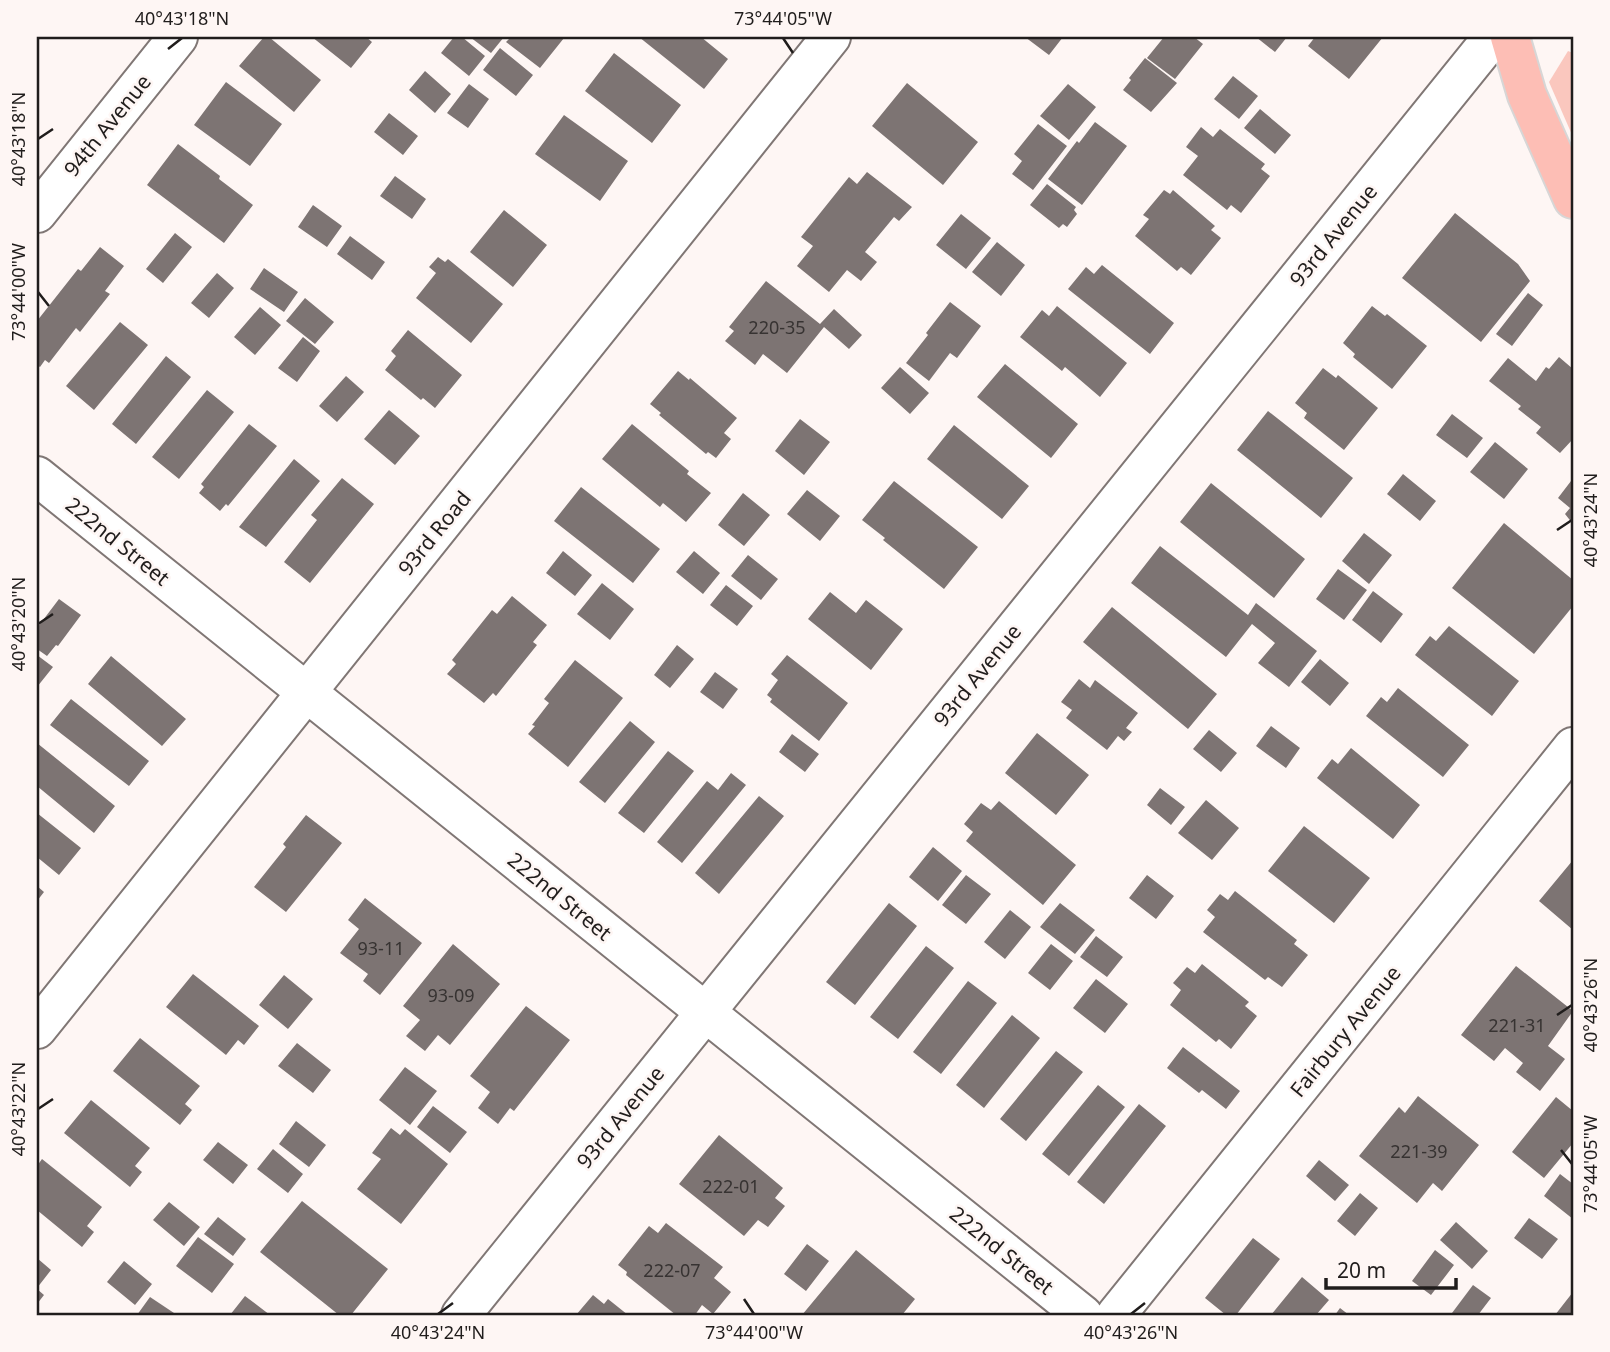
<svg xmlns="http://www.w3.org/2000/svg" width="1610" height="1352" viewBox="0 0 1610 1352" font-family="'Noto Sans',sans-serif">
	<rect width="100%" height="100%" fill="#fef6f4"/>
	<!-- green -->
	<path fill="#fac7be" d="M1568,51L1573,53V137L1549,82Z"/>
	<!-- building -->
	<path fill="#7d7473" d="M264,37H269L321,80L294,112L239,66Z
		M312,37H366L372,42L351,68Z
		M454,37H462L485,56L469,76L441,53Z
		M470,37H504L491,53Z
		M511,37H562L564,38L540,68L506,42Z
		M639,37H701L728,59L704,89Z
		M1025,37H1063L1049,55Z
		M1164,37H1194L1203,44L1175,79L1147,58Z
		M1256,37H1287L1275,52Z
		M1315,37H1383L1349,79L1308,46Z
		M500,48L533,75L516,96L483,70Z
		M614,53L681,105L652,143L585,91Z
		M1145,58L1177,83L1151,112L1123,90L1131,80L1129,78Z
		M425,71L451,94L435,113L409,90Z
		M1233,76L1258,96L1239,119L1214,99Z
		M226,82L282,124L250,166L194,125Z
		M907,83L978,142L943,185L872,126Z
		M469,84L489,99L468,128L447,113Z
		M1068,84L1096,107L1069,140L1040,116Z
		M1260,109L1291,135L1275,154L1244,128Z
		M389,113L418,136L403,155L374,132Z
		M564,115L628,161L600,201L535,154Z
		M1095,122L1127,146L1082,205L1048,179L1077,141L1079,143Z
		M1038,124L1067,146L1033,190L1012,174L1022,161L1014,154Z
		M1201,127L1213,137L1220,129L1265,164L1261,169L1270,176L1241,213L1231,205L1227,210L1183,175L1198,156L1186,147Z
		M178,144L220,176L219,179L253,205L224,243L147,185Z
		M867,172L912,207L899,221L894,217L865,252L877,262L861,281L847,270L829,292L797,266L813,246L801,237L849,177L857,184Z
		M395,176L426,199L412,219L380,196Z
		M1047,184L1076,207L1074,210L1077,214L1067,227L1063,224L1059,228L1030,205Z
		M1164,190L1170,194L1173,190L1215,226L1211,230L1221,238L1191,275L1181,267L1177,271L1135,236L1149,219L1143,215Z
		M313,205L342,226L327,247L298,227Z
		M504,210L547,245L513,287L470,252Z
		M1455,213L1518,264L1530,281L1481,342L1402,278Z
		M961,214L991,238L966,269L936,245Z
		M175,233L192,247L163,283L146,269Z
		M350,236L385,262L372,280L337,254Z
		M997,242L1025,265L1001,296L972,272Z
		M100,247L124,266L105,291L110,294L80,332L76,328L49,363L45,360L40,367L37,365V321L78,269L81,271Z
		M438,257L445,262L448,259L503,304L471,343L416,298L436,273L429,267Z
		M1102,265L1174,323L1150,354L1068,289L1086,267L1094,274Z
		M264,268L298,292L284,312L250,289Z
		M217,273L234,288L209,318L191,303Z
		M766,281L820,324L834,309L862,335L849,349L824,327L787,373L763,354L755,365L725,341L734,331L729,327Z
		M1528,293L1543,305L1512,346L1496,334Z
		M305,298L334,322L315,344L286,321Z
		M950,302L981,326L957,358L950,353L929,381L906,363L928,335L926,333Z
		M1057,306L1127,363L1100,397L1065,367L1062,371L1020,337L1042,310L1049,316Z
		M1372,306L1385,316L1387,314L1427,346L1392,389L1353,357L1355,354L1343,343Z
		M260,307L281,325L255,355L234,337Z
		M120,322L148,345L94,410L66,386Z
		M408,330L462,375L435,408L423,398L421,400L385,370L396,356L391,351Z
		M303,337L320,351L297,382L278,368Z
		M166,356L191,377L136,444L112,424Z
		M1559,357L1573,369V439L1560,453L1536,433L1541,427L1518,409L1521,406L1489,381L1508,358L1536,381L1546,367L1549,369Z
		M1005,364L1078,424L1051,458L977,397Z
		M900,367L929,393L910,414L881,388Z
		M1323,368L1336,378L1338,375L1378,408L1344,450L1304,418L1307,413L1295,403Z
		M678,371L689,380L690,378L737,418L724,433L731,439L716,458L708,452L706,454L659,415L661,413L650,404Z
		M346,376L364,392L337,422L319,406Z
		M207,390L234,412L179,479L152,457Z
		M389,410L420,436L395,465L364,439Z
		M1268,411L1353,478L1321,518L1237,450Z
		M1452,414L1483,438L1467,458L1436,435Z
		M800,419L830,442L804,475L775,451Z
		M249,424L277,446L228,506L226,504L220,511L199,493L204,487L201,484Z
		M632,424L689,471L687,474L711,493L686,522L663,503L660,507L602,459Z
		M954,425L1029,486L1002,519L927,459Z
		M1495,442L1528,469L1504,499L1470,472Z
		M294,459L320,481L266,547L239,527Z
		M1403,474L1436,501L1420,521L1387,494Z
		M342,478L374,504L310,583L284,562L317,520L311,515Z
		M894,481L978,547L944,589L883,540L885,538L862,520Z
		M1571,481L1573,483V524L1565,514L1570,508L1558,498Z
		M1211,483L1305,559L1274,598L1180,522Z
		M581,487L660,549L633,583L554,521Z
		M807,490L840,516L820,541L787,514Z
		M743,493L770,515L744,546L718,525Z
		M1504,523L1573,580V606L1534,654L1452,588Z
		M1364,533L1392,555L1369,584L1342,561Z
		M1160,546L1248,615L1256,603L1317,651L1289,687L1258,663L1275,643L1252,624L1226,657L1131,583Z
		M563,551L592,575L575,596L546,573Z
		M694,551L720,573L703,594L676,572Z
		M748,555L778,579L761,600L731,576Z
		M1338,569L1367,590L1344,620L1316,599Z
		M602,583L634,609L610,640L577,614Z
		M726,585L753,606L737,626L710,605Z
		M1373,591L1403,614L1381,643L1352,620Z
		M830,592L856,613L866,600L903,629L871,670L808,619Z
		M512,596L547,625L533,642L537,645L496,696L493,693L484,703L447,674L456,664L452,660L492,610L497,614Z
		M59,599L81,615L58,646L56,645L47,656L37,649V628Z
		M1112,607L1217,694L1188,729L1083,642Z
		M1449,626L1519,681L1492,716L1415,655L1430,636L1436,641Z
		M677,645L694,659L670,688L654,675Z
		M37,655L53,667L37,687Z
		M787,655L848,703L819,741L770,702L772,699L767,695L778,680L771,674Z
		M111,656L186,719L162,746L88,684Z
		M1320,659L1349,683L1330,706L1301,682Z
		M575,660L623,698L568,767L528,734L535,726L532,725L549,703L544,699Z
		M715,672L738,689L723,709L700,692Z
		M1079,679L1090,688L1095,680L1138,713L1126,728L1132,732L1124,741L1118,736L1107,750L1066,718L1072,710L1061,702Z
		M1398,688L1469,745L1443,777L1366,716L1381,697L1387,702Z
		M71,699L149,761L129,786L50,725Z
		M630,721L655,742L605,803L579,782Z
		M1271,726L1300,748L1286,768L1256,746Z
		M1209,730L1237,753L1221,772L1193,749Z
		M1037,733L1089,775L1056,815L1005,773Z
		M792,734L819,754L805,772L779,752Z
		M37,743L115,806L94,833L37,786Z
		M1351,748L1420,805L1393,839L1317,778L1332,759L1338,764Z
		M668,751L694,771L644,833L618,813Z
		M731,773L746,785L682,863L657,842L707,781L718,790Z
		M1160,788L1185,807L1171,825L1147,805Z
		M759,796L784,816L719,894L695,873Z
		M1206,800L1239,828L1212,860L1178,833Z
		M999,801L1076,865L1043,905L966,841L973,832L964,824L981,803L991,810Z
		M37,813L81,848L59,875L37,857Z
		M306,815L342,843L286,912L254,887L286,847L283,844Z
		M1304,826L1370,878L1334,923L1268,871Z
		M933,847L962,871L938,901L909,877Z
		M1573,860V930L1539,901Z
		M966,875L991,894L966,924L942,905Z
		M1147,875L1174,896L1156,919L1129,898Z
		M37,886L44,892L37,901Z
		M1235,891L1297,940L1294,944L1308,955L1282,987L1268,977L1265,980L1203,932L1215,917L1207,910L1220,894L1228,900Z
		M365,898L422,943L380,995L363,981L368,974L340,953L359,929L348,920Z
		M889,903L917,926L855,1005L826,982Z
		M1060,903L1095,930L1075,954L1040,927Z
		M1010,910L1031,927L1005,959L984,942Z
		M1096,936L1123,957L1107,977L1080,957Z
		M453,944L500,984L450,1045L438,1035L425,1051L406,1036L420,1020L403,1006Z
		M1051,944L1073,961L1050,990L1028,973Z
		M926,946L954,968L898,1039L870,1017Z
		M1202,964L1249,1002L1245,1006L1257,1016L1231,1049L1219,1039L1216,1042L1170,1005L1181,990L1173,983L1187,967L1195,973Z
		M1516,966L1573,1011L1548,1046L1565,1059L1540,1091L1516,1072L1523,1063L1505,1048L1494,1061L1461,1035Z
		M193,974L259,1026L244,1045L238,1040L226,1055L166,1007Z
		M284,975L313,999L288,1029L259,1005Z
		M1096,979L1128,1004L1105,1033L1073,1008Z
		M968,981L997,1003L941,1074L913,1052Z
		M526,1006L570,1040L514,1111L510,1108L498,1124L478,1108L490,1092L470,1076Z
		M1012,1015L1040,1038L984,1108L956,1085Z
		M140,1038L200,1086L185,1104L192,1110L180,1125L113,1071Z
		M297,1043L331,1070L313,1093L278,1066Z
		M1183,1047L1240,1091L1226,1109L1202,1090L1199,1093L1167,1068Z
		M1056,1051L1083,1072L1026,1141L1000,1119Z
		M405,1067L437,1091L410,1125L379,1100Z
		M1098,1085L1125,1107L1069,1176L1042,1154Z
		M1418,1096L1479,1145L1442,1191L1433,1183L1417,1203L1359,1156L1399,1107L1405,1113Z
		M1556,1097L1573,1111V1143L1544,1178L1512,1152Z
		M91,1100L150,1148L135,1166L142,1172L130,1187L64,1133Z
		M1139,1104L1166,1126L1104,1204L1077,1182Z
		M433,1106L467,1132L450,1153L417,1127Z
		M296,1121L326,1145L309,1167L279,1144Z
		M391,1128L400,1135L405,1129L448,1164L401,1224L357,1189L381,1159L372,1153Z
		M719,1135L783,1188L775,1198L785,1206L768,1227L758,1220L744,1236L679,1184Z
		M218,1142L248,1165L233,1184L203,1160Z
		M273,1149L303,1174L288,1193L257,1169Z
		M42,1159L102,1207L87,1226L94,1232L82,1247L37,1210V1166Z
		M1319,1160L1349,1185L1335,1201L1306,1176Z
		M1560,1174L1573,1184V1219L1544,1196Z
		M1360,1193L1378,1208L1355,1236L1337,1221Z
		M302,1201L388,1269L351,1315H339L260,1252Z
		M169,1202L200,1227L184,1246L153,1220Z
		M218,1217L246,1239L233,1256L204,1234Z
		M1529,1218L1558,1239L1542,1259L1514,1238Z
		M1456,1222L1488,1251L1472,1269L1440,1240Z
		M666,1223L723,1267L714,1278L731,1292L713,1314L702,1305L695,1315H676L626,1275L627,1272L618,1265L649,1226L658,1233Z
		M198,1237L234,1264L212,1293L176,1266Z
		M1253,1238L1280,1259L1236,1315H1226L1205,1298Z
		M807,1244L829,1261L806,1291L784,1274Z
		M856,1250L915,1299L902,1315H802Z
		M1435,1250L1454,1265L1431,1295L1412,1281Z
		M37,1258L51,1270L37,1288Z
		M124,1261L152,1284L135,1305L107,1282Z
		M1302,1277L1329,1300L1316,1315H1271Z
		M1473,1285L1491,1298L1478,1315H1456L1452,1313Z
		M37,1289L44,1295L37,1304Z
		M1573,1292V1315H1555Z
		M593,1295L604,1304L608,1299L628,1315H576Z
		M245,1296L270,1315H230Z
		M150,1297L177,1315H137Z
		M1340,1308L1349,1315H1335Z"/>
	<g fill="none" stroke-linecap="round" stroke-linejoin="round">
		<defs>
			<path id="minor" d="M37,213L178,37
				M37,476L1083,1315
				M37,1029L831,37
				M461,1315L1493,37
				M1116,1315L1573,747"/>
			<path id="major" d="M1510,37L1527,95L1573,199"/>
		</defs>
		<!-- minor casing -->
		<use href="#minor" stroke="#807775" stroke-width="42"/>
		<!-- major casing -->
		<use href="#major" stroke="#d7d6d6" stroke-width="42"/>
		<!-- minor -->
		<use href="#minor" stroke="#fff" stroke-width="38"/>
		<!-- major -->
		<use href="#major" stroke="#fdbeb5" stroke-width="38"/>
	</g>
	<!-- ticks -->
	<path fill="none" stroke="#201d1c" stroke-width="2.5" d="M783,38L793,53M168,49L182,38M38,139L53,129M38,292L49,306M1557,530L1572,520M38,624L53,614M1557,1015L1572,1005M38,1109L53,1099M1561,1150L1572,1164M744,1299L754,1314M438,1314L453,1303M1131,1314L1145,1303"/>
	<g text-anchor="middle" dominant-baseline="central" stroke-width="5" stroke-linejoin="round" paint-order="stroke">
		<!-- number labels -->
		<g font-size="18" fill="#373332">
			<text x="777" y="327">220-35</text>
			<text x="381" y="948">93-11</text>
			<text x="451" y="995">93-09</text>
			<text x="1517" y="1025">221-31</text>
			<text x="1419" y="1151">221-39</text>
			<text x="731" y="1186">222-01</text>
			<text x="672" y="1270">222-07</text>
		</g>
		<!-- street labels -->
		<g font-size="21" fill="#201d1c" stroke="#fef6f4">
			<text transform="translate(107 125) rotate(-51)">94th Avenue</text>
			<text transform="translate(1333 235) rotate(-51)">93rd Avenue</text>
			<text transform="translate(434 533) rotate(-51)">93rd Road</text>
			<text transform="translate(118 541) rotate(39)">222nd Street</text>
			<text transform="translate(977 675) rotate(-51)">93rd Avenue</text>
			<text transform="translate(560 896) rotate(39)">222nd Street</text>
			<text transform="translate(1345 1031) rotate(-51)">Fairbury Avenue</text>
			<text transform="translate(620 1117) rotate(-51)">93rd Avenue</text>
			<text transform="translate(1002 1250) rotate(39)">222nd Street</text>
		</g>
	</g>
	<!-- border -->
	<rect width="1610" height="1352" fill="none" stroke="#fef6f4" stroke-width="77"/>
	<!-- scale -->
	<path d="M1326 1278v10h130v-10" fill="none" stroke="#201d1c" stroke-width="3.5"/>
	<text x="1337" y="1278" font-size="21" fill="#201d1c" stroke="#fef6f4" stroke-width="5" paint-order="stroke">20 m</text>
	<rect x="38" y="38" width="1534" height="1276" fill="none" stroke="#201d1c" stroke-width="2.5"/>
	<g font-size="18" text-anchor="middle" fill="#201d1c">
		<text x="182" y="25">40°43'18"N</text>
		<text x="783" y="25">73°44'05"W</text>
		<text transform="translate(19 139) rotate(-90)" y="6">40°43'18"N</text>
		<text transform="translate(19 292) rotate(-90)" y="6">73°44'00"W</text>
		<text transform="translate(1591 520) rotate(-90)" y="6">40°43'24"N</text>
		<text transform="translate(19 624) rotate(-90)" y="6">40°43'20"N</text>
		<text transform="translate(1591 1005) rotate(-90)" y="6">40°43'26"N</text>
		<text transform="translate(19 1109) rotate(-90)" y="6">40°43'22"N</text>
		<text transform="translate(1591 1164) rotate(-90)" y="6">73°44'05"W</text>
		<text x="438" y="1339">40°43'24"N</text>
		<text x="754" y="1339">73°44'00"W</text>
		<text x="1131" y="1339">40°43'26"N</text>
	</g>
</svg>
